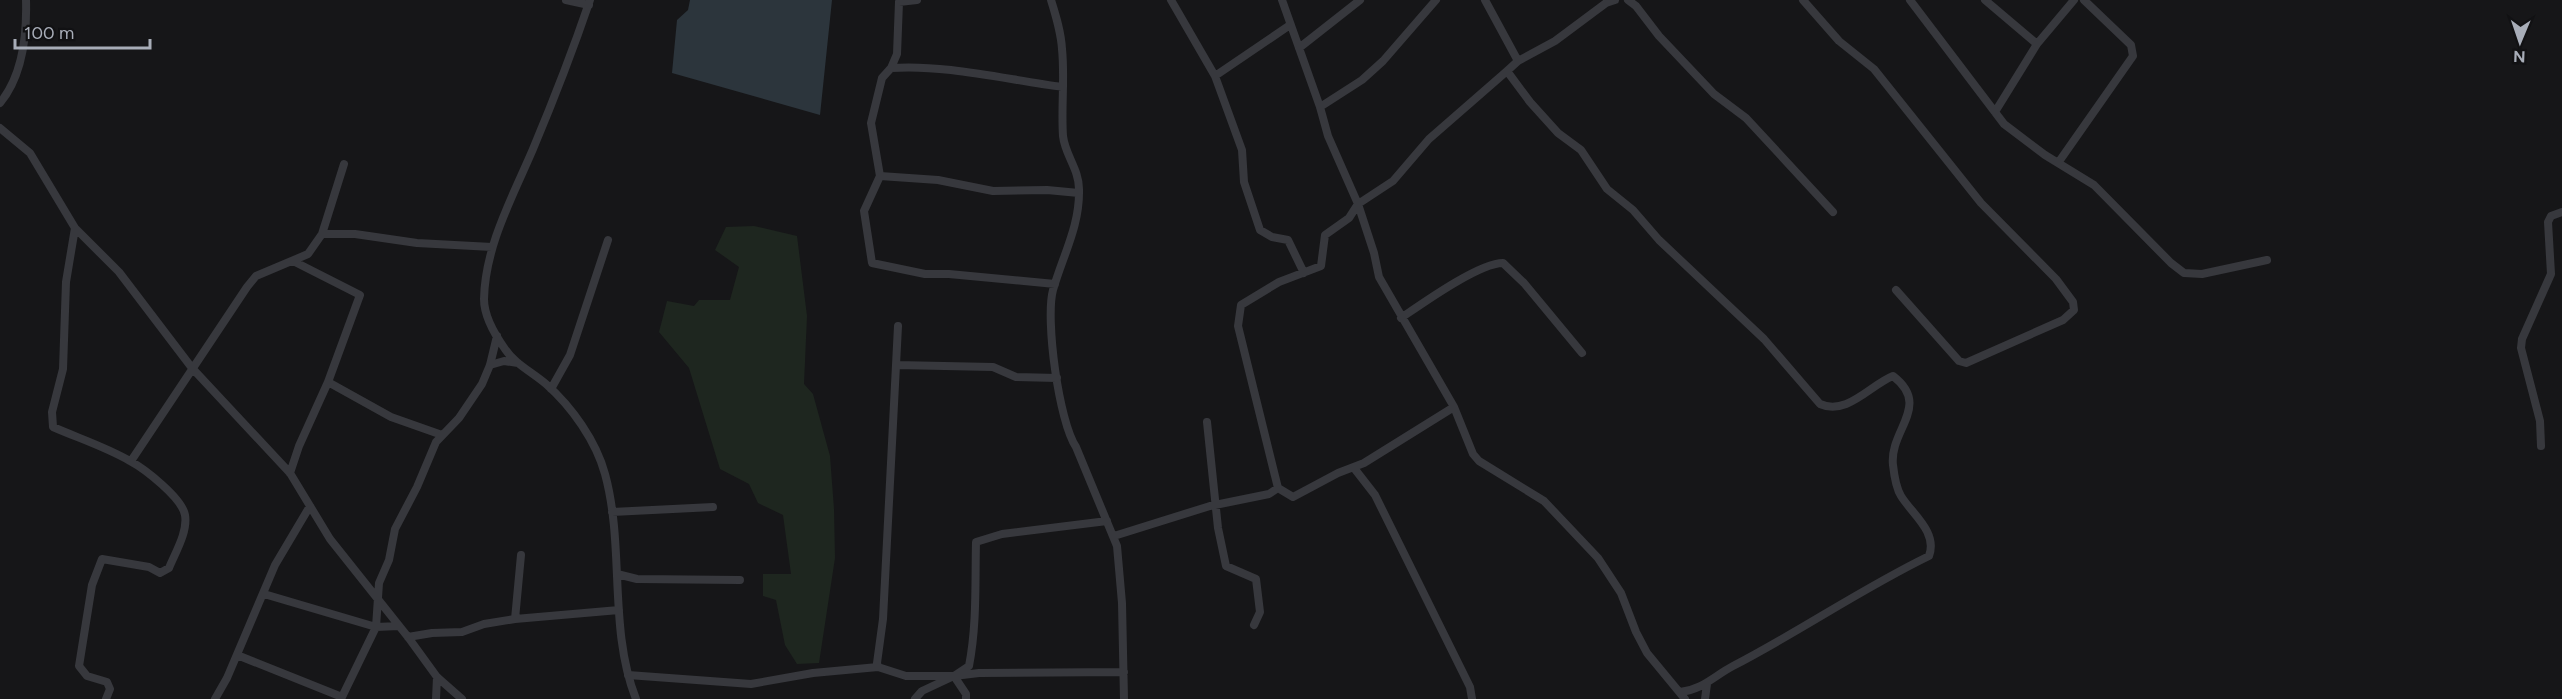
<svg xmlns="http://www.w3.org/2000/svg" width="2562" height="699" viewBox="0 0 2562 699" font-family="Figtree,sans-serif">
	<rect width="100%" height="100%" fill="#161618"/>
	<!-- green -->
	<path fill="#1e261f" d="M754,226L797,236L807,316L804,384L813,394L830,456L834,509L835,558L819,663L797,664L785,645L776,600L763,596V574H791L783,515L758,503L749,484L720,469L689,368L659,332L667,301L694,306L699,300H730L739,267L715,250L726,227Z"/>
	<!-- water -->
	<path fill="#2c353c" d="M690,0H832L820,115L672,73L677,20L688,10Z"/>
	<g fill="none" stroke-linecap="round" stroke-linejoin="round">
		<!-- street -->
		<path stroke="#37383d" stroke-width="8" d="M566,0L589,5
			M590,0C573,50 554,99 533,149C513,196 485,246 484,299C484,316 495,335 505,349C515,364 532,372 546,384C572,407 596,441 605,474C625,547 608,628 636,699
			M1051,0C1056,16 1061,32 1062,49C1065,78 1061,107 1063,136C1065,155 1079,169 1079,189C1080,226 1063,255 1053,290C1045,319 1059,422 1076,447L1117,546L1122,603L1124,699
			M1171,0L1215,76
			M1282,0L1320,107L1328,136L1358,204L1374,253L1379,277L1454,407L1473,454L1479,461L1544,501L1598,558L1621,593L1636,632L1647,653L1685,699
			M1485,0L1518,61L1507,71L1530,102L1558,133L1581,150L1607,189L1633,210L1659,240L1764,339L1820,404C1847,416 1870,385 1893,376C1932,406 1889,430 1893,465C1894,474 1896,488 1901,496C1912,514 1938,532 1929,556C1861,589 1799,632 1733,666C1714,676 1702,690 1680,692
			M1628,0L1636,6L1659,36L1714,94L1746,118L1833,212
			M1803,0L1839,41L1874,69L1981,203L2056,279L2073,302L2074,310L2063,320L1966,363L1959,361L1896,290
			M1910,0L2004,124L2045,155L2094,185L2171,263L2184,273L2202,274L2267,260
			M1985,0L2037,44
			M1290,25L1215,76L1242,150L1244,182L1260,230L1272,237L1288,240L1304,273
			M1299,48L1360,0
			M1518,61L1555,41L1606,3L1615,0
			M891,68L897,54L899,2L917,0
			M0,103C23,75 27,35 26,0
			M1320,107L1362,80L1383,61L1436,0
			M1995,112L2037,44L2074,0
			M0,128L30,153L75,228L66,282L63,369L52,412L53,427C78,438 106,447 130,461C145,469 182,498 185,515C188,532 175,553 169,568L160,573L149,567L102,559L92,585L79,666L87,676L107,682L110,689L106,699
			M2058,163L2133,56L2131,45L2084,0
			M880,176L938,180L993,191L1047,190L1079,193
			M75,228L119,272L192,368L290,473L330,539L408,637L437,677L462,699
			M322,234L344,164
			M1055,284L949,274H925L872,263L864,211L880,176L871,123L882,78L891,68C945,64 1008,80 1063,87
			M1401,318C1423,303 1479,263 1503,263L1524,283L1582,353
			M490,365L504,361L518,363
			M896,365L993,367L1016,377L1057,378
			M328,382L391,417L442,435
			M551,389L570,355L608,240
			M1207,422L1218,528L1226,566L1256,579L1260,612L1254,625
			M2541,446L2540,421L2521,348L2522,339L2551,274L2548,222L2551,216L2562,212
			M131,461L247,287L256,276L308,254L322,234H355L417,243L492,247
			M1354,468L1375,495L1470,687L1472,699
			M290,473L299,446L328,382L360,295L293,261
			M1278,488L1238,326L1241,305L1279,282L1321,266L1325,235L1349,218L1358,204L1393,181L1429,139L1507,71
			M612,512L713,507
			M1107,521L1002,534L976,542C975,583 977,625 969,666L954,676L979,673L1124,672
			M1114,536L1210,506L1269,494L1278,488L1293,497L1338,473L1364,463L1454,407
			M617,574L637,579L740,580
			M264,594L376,627L399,626
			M515,619L521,555
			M408,637L432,633L462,632L484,624L515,619L619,610
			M237,655L342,697
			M878,667L877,663L883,619L898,326
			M628,675L751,684L813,673L878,667L906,676H954L922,691L915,699
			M954,676L966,694V699
			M215,699L227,678L275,565L310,506
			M341,699L376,627L379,583L389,560L395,529L417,487L436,442L459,418L482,384L490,365L497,336
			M436,699L437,677
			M1705,699L1707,684"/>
	</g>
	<!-- north arrow -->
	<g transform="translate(2520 42) rotate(182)" stroke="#111113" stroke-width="4.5" paint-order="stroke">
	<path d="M0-4.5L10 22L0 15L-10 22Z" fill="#a8adb8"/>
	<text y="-9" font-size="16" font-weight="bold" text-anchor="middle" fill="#a8adb8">N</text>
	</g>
	<!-- scale -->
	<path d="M15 39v9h135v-9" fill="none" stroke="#a8adb8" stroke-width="3"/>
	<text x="24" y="39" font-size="18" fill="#a8adb8" stroke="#111113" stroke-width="4.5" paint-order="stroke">100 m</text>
</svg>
